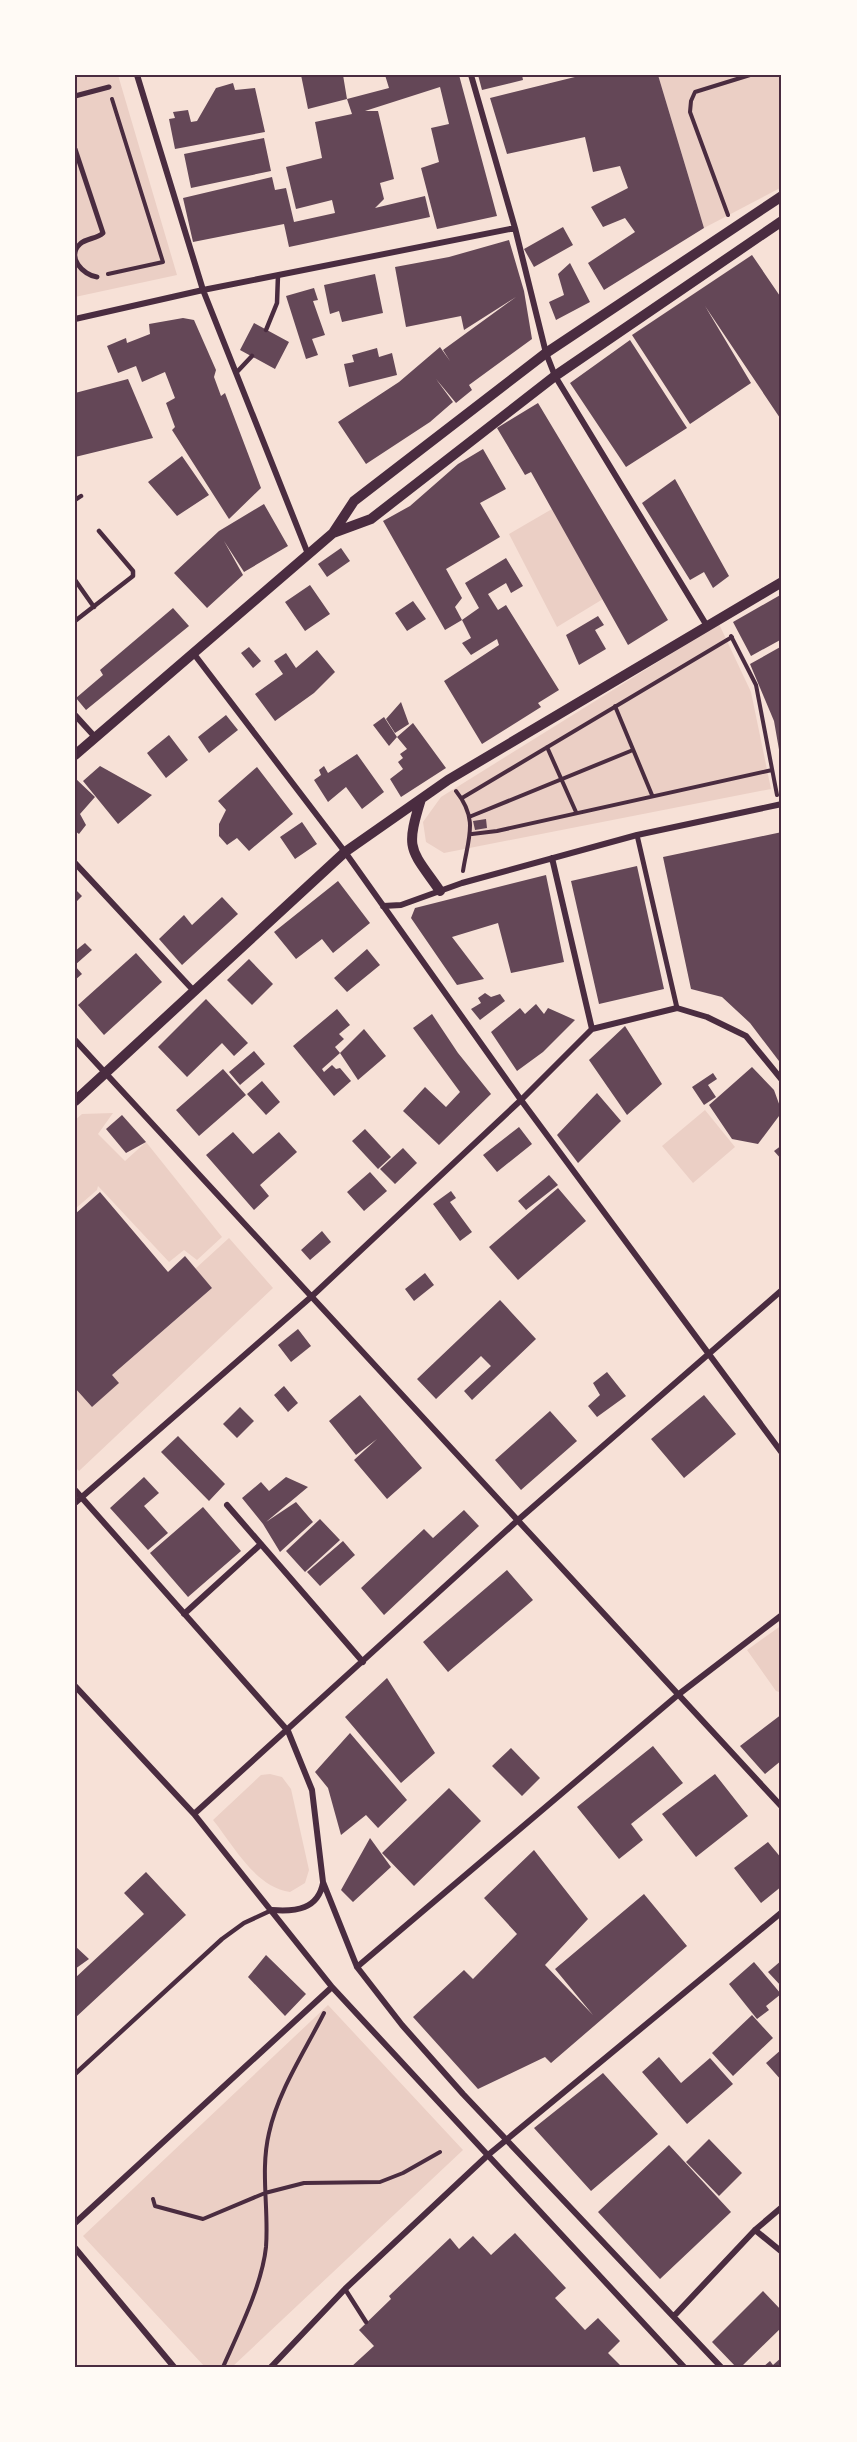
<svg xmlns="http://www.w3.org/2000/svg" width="857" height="2442" viewBox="0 0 857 2442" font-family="'DM Sans',sans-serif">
	<rect width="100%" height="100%" fill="#f7e1d7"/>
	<!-- green -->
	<path fill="#ebcfc5" d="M75,75H118L177,275L75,297Z
		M658,75H782V187L704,228Z
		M552,509L603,599L557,627L509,534Z
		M719,624L751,692L771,789L444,853L426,842L423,822L441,797Z
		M705,1110L735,1147L693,1183L662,1146Z
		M113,1113L98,1134L125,1161L146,1142L222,1237L197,1260L184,1250L169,1262L98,1186L97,1190L75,1209V1120L82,1114Z
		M229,1238L273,1288L79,1471L75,1467V1388L112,1375L212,1288L195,1269Z
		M782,1625V1693L776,1691L747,1650Z
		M270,1774L282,1777L291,1789L309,1870L305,1883L290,1892C255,1887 234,1846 213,1820L261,1775Z
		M328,2005L463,2150L232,2367H205L83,2236Z"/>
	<!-- building -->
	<path fill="#644757" d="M301,75H343L347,99L308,109Z
		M385,75H459L497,216L437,229L421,168L439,162L431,128L449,124L440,87L365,111H378L394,179L380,183L384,199L375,208L425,196L430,217L289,247L284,224L193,242L183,198L272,177L275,190L286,188L294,222L335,213L332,200L296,209L286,167L322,158L315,122L352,114L347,99L389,88Z
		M478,75H522L523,80L482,90Z
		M583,75H658L704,228L604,290L588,263L635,232L625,218L603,227L591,207L628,188L620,166L593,172L585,137L507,154L490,98Z
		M233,83L235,90L255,88L265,132L175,149L169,119L175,118L173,112L188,110L191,122L197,121L216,88Z
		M264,138L271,171L191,188L184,154Z
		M563,227L573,245L534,267L524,249Z
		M509,240L524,291L532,339L469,385L472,390L456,403L436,379L453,402L430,422L366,464L338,422L399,382L440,347L450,361L443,350L516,297L464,330L461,316L406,327L395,267L449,257Z
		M752,255L782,299V421L705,306L751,383L690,424L632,335Z
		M570,263L590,302L556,320L549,302L564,295L558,274Z
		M375,274L383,313L342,322L339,311L330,314L324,285Z
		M314,288L318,300L313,301L325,335L312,339L318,355L306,359L286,296Z
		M183,318L194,320L216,370L214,377L221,396L225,393L261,488L229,519L172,430L175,427L166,403L175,398L165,372L142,382L136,366L118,373L107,346L126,338L127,343L150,334L149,324Z
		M254,323L289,342L275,369L240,350Z
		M630,340L687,428L626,467L570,383Z
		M377,348L379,357L392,353L397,375L349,387L344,364L354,362L352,355Z
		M128,379L153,438L75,457V393Z
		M538,403L668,620L628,645L531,472L525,475L497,428Z
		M483,449L506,489L480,503L500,537L446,569L462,598L455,607L462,620L445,630L383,521L410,506L458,464Z
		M182,456L209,495L177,516L148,482Z
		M675,479L729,576L713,588L704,572L690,580L642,503Z
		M264,504L288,546L244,572L224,541L243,575L207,608L174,573L219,531Z
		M341,548L350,561L327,577L318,564Z
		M506,558L523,586L511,593L506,583L488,594L498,610L506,605L559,690L538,703L541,707L482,744L444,681L499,645L497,639L471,655L462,643L471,638L462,620L479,608L465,583Z
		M310,585L330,614L305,631L285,602Z
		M782,594V639L751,656L733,622Z
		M413,601L426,619L407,631L395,613Z
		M173,608L189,626L86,710L76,698L103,675L100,670Z
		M598,616L604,625L595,630L606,649L579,665L566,635Z
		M782,646V761H781L774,721L750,664Z
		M249,647L261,661L253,668L241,653Z
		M317,650L335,672L314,693L275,721L255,694L283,674L274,661L286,653L296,668Z
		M401,702L409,724L395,733L386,719Z
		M226,715L238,730L209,753L198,737Z
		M384,717L397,737L389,746L373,725Z
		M413,723L446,768L401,797L390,779L403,769L398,762L403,758L400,754L407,749L397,737Z
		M169,735L188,760L166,778L147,753Z
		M357,754L384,792L362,809L346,787L328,802L314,780L321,775L319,770L324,766L328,773Z
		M100,766L152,795L118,824L83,781Z
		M257,767L293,814L249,851L237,838L227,845L219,836V824L226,810L218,801Z
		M75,778L95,797L80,814L86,825L79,834L75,831Z
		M486,819L487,828L475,830L473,821Z
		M302,822L317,844L295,859L280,837Z
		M782,832V1065L750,1023L722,997L691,989L663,857Z
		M637,866L664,989L599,1004L571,881Z
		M546,875L564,962L511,973L498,923L452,937L484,979L457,985L411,918L415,908Z
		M338,881L370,923L333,953L322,939L296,959L274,932Z
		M75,889L82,896L75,903Z
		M222,897L238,914L182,965L159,939L184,915L192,925Z
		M85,943L92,950L75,965V951Z
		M367,949L380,965L347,992L334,978Z
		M136,953L162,982L104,1035L78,1005Z
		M249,959L273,984L252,1005L227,980Z
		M75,966L82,974L75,980Z
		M485,993L491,997L500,994L505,1001L480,1020L471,1009L481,1003L478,998Z
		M206,999L248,1043L234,1056L222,1043L187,1077L158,1047Z
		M536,1004L544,1014L548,1008L575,1020L543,1052L517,1071L491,1032L520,1008L525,1014Z
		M337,1009L350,1025L339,1034L344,1039L335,1047L340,1053L322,1069L324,1072L332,1065L336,1069L340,1068L351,1081L334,1096L293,1046Z
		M432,1014L458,1053L491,1094L439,1145L403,1111L425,1087L446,1107L460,1092L413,1028Z
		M625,1026L662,1084L627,1115L589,1060Z
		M364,1029L386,1056L358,1080L340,1053Z
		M254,1051L265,1064L240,1085L229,1072Z
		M752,1067L774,1090L782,1112L758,1144L732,1139L709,1105Z
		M223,1069L246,1095L199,1136L176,1110Z
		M713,1073L717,1079L708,1085L716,1097L704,1105L692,1087Z
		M262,1081L280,1102L266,1115L247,1094Z
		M597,1093L621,1121L578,1163L557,1135Z
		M122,1115L146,1142L126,1153L106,1129Z
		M519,1127L532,1144L497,1172L483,1155Z
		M365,1129L391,1157L378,1169L352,1141Z
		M233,1132L253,1154L279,1132L297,1152L260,1185L269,1196L254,1210L206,1155Z
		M782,1145V1160L774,1151Z
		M403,1148L417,1163L395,1184L380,1169Z
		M370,1172L387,1191L364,1211L347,1192Z
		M549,1175L558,1185L526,1210L518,1201Z
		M558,1188L586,1221L518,1280L489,1247Z
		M451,1191L456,1198L450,1202L472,1232L460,1241L433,1204Z
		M100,1192L168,1272L185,1256L212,1288L112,1375L119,1383L92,1407L75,1388V1214Z
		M322,1231L331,1242L310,1260L301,1250Z
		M425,1273L434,1285L414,1301L405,1289Z
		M500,1300L536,1339L472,1400L464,1391L491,1366L481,1356L436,1399L417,1379Z
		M298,1329L311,1346L291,1362L278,1345Z
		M607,1372L626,1396L597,1417L588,1406L600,1395L593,1383Z
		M284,1386L298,1403L288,1412L274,1395Z
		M360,1395L422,1468L387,1499L354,1460L377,1439L356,1455L329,1421Z
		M704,1395L736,1434L684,1478L651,1439Z
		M240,1407L254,1421L237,1438L223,1424Z
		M550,1411L577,1441L521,1490L495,1460Z
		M178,1436L225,1484L209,1501L161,1452Z
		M144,1477L159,1493L144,1506L168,1533L148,1550L110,1508Z
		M286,1477L308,1487L266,1522L296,1502L313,1522L280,1552L263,1524L242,1498L261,1482L269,1491Z
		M203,1507L241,1551L188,1597L150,1553Z
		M464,1510L479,1526L384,1615L361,1588L424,1529L433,1538Z
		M320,1519L340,1540L305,1572L286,1551Z
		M343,1541L355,1555L320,1586L307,1572Z
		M507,1570L533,1600L448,1672L423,1642Z
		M387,1678L435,1753L401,1783L345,1717Z
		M782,1714V1760L765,1774L740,1746Z
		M350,1733L407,1800L378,1828L366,1815L341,1835L328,1788L315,1772Z
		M653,1746L683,1783L631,1824L643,1840L619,1859L577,1807Z
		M511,1748L540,1778L522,1796L492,1766Z
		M715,1774L748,1816L696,1857L662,1814Z
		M449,1788L481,1821L414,1886L382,1853Z
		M370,1838L391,1867L353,1902L341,1890Z
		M768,1842L782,1859V1886L761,1903L734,1868Z
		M534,1850L588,1919L545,1965L593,2015L555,1969L644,1894L687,1946L551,2063L545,2057L478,2089L413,2017L464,1970L473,1979L517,1934L484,1898Z
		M146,1872L186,1915L75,2018V1978L144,1914L124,1893Z
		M75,1946L89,1959L75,1969Z
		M266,1955L306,1994L285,2016L248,1977Z
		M782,1960V1987L768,1972Z
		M754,1962L781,1994L766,2006L769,2010L757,2019L729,1984Z
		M752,2015L773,2038L733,2076L712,2053Z
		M782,2049V2081L766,2063Z
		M659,2057L681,2083L710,2058L733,2084L687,2124L642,2072Z
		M603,2073L658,2134L591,2191L534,2128Z
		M709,2139L742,2173L719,2196L686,2162Z
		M669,2145L731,2212L660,2279L598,2212Z
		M515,2233L566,2288L555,2298L585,2330L598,2318L620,2341L608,2353L622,2367H351L374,2346L359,2330L391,2299L389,2296L450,2238L459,2249L473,2236L491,2255Z
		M763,2291L782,2311V2327L741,2367H736L712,2342Z
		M782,2357V2367H763L770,2361L773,2365Z"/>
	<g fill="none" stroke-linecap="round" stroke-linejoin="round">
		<!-- path -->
		<path stroke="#4a2c40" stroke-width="4" d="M728,215L690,112L691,101L695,92L750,75
			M108,274L163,262L112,99
			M731,636L756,685L777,795
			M615,706L652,795
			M547,747L576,812
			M456,791C479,820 468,838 463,871
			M462,798L732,637
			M469,817L633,750
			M472,834L497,831L772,770
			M153,2199L155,2206L203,2219L265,2193L304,2183L380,2182L403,2173L440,2152
			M223,2367C239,2331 262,2285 266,2247C269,2209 260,2171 269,2133C278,2091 305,2051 324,2013"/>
		<!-- service -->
		<path stroke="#4a2c40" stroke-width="4.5" d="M266,330L277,303L278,275
			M236,373L252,356
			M75,500L81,496
			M75,580L94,607
			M75,621L133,576V571L99,531
			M75,2074L222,1939L244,1923L272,1910
			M345,2289L366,2322"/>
		<!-- pedestrian -->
		<path stroke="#4a2c40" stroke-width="5" d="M75,96L109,87
			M75,149L103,233C97,239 86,238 80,244C66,257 83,275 97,277
			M637,835L677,1008"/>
		<!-- minor -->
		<path stroke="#4a2c40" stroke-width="6" d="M137,75L203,290L308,554
			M471,75L515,228L546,353L555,376L707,626
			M75,319L203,290L515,228
			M194,654L345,852L521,1100L782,1453
			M75,715L95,737
			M552,858L592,1029
			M75,863L193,990
			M383,906L401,905L462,883L637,835L782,804
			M75,1040L782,1807
			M75,1490L288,1731L312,1790L323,1882L357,1967L402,2025L463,2094L721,2367
			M75,1503L311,1297L521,1100L592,1029L677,1008L707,1017L746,1036L782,1080
			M227,1505L363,1662
			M184,1614L261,1544
			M75,1686L194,1814L332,1987L684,2367
			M194,1814L518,1520L782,1290
			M272,1910C296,1912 318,1909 323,1883
			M357,1967L679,1694L782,1615
			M75,2223L332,1987
			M755,2230L782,2252
			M75,2248L174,2367
			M674,2316L755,2230L782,2207
			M271,2367L345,2289L488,2155L782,1912"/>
		<!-- tertiary -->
		<path stroke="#4a2c40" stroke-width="10" d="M333,533L371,519L555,376L782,221
			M75,755L333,533L354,501L546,353L782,196
			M421,799C405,851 410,848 440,891
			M75,1101L345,852L448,780L782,582"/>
	</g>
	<!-- border -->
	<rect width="857" height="2442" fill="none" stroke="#fffaf5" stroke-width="153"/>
	<rect x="76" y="76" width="704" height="2290" fill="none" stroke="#4a2c40" stroke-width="2"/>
</svg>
